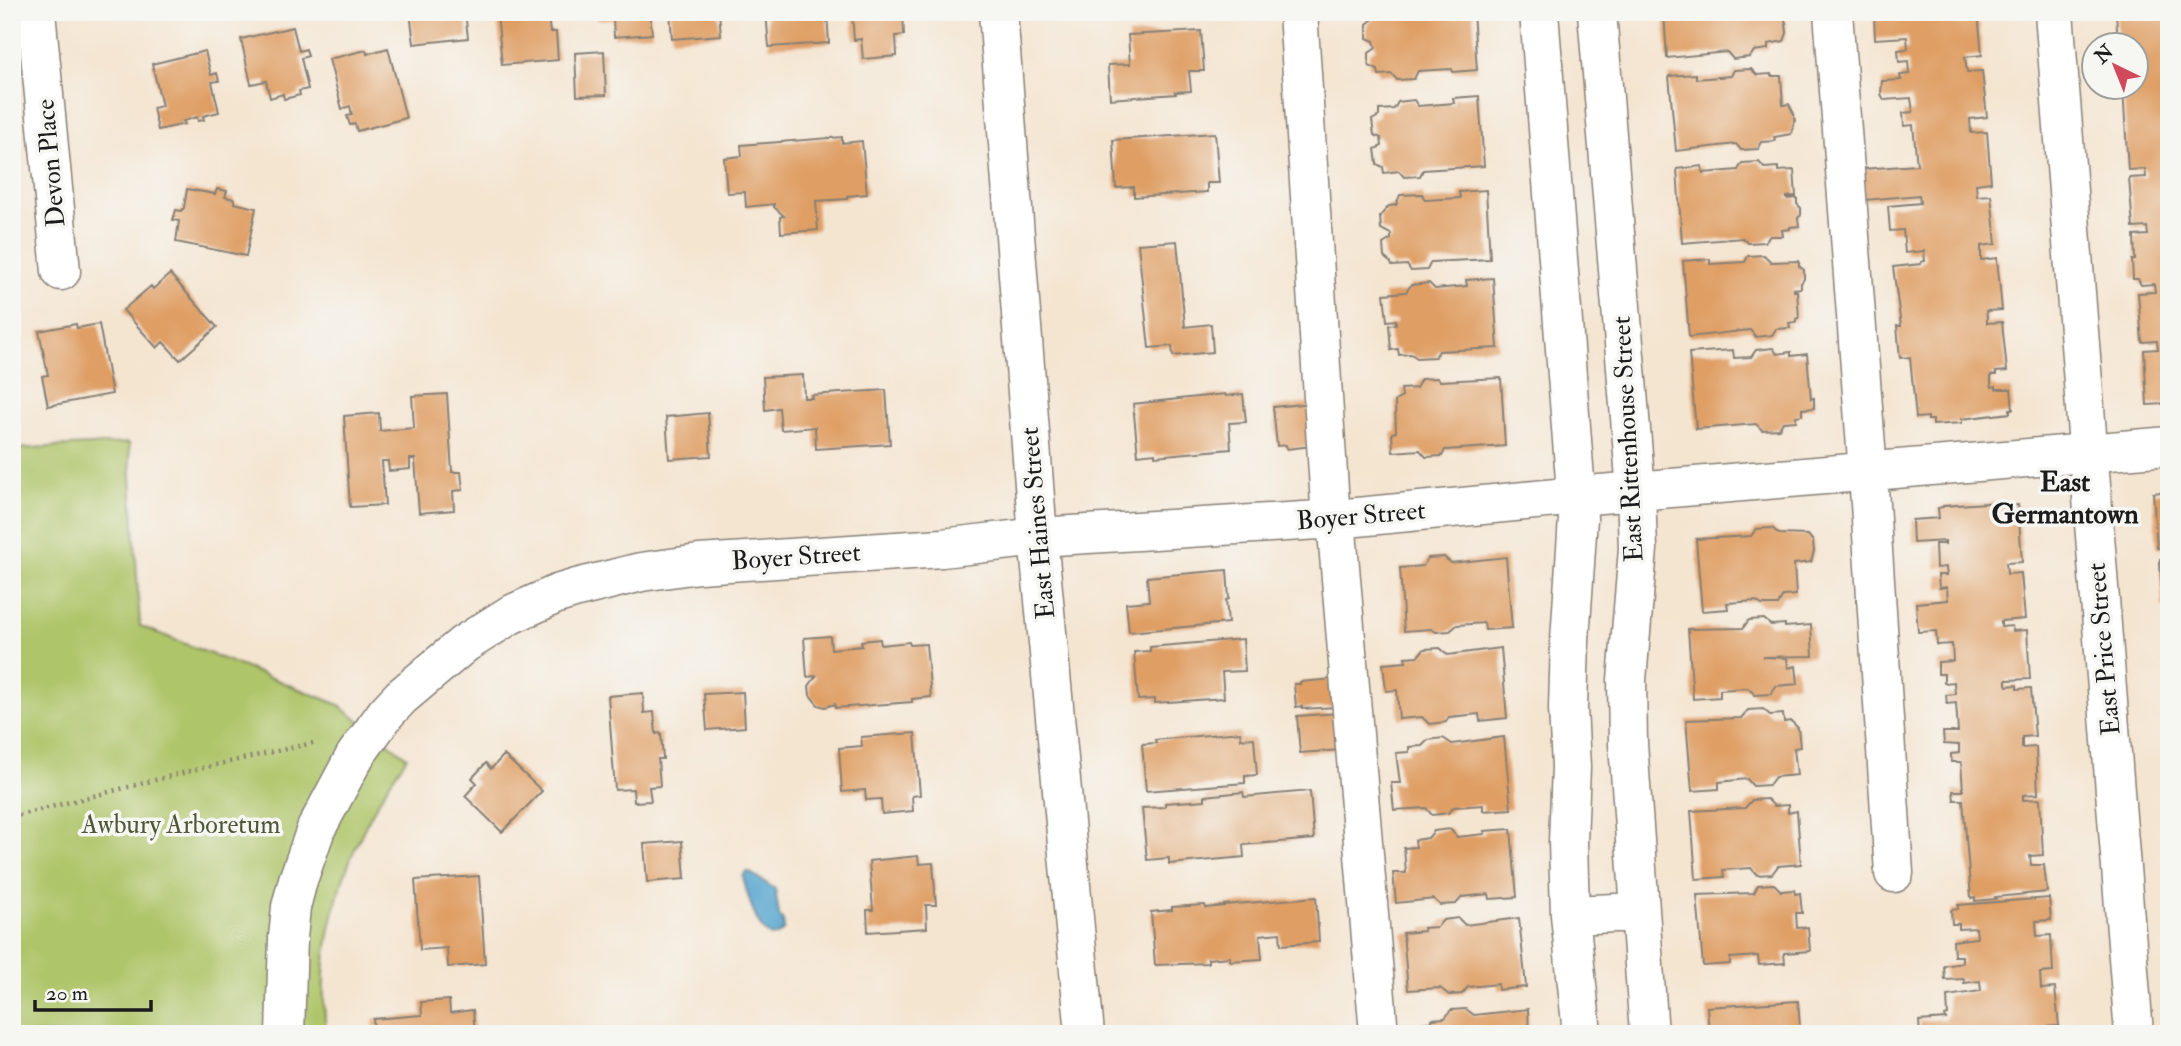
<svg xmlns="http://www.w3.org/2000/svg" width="2181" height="1046" viewBox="0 0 2181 1046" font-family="'IM FELL Double Pica',serif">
	<rect width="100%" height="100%" fill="#f6f6f2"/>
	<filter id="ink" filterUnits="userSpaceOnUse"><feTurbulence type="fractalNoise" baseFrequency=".0143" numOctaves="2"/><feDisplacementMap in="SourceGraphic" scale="14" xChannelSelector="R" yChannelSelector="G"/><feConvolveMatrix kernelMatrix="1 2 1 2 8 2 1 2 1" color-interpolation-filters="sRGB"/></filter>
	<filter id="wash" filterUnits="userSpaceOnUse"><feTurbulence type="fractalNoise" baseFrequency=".00686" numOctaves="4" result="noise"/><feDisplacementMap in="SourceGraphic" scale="28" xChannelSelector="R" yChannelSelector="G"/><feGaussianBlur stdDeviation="1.57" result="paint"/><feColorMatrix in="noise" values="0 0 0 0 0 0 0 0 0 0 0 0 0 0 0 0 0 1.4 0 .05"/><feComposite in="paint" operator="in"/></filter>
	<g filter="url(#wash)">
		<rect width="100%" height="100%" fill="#f4e5d1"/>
		<!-- green -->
		<path fill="#afc569" stroke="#667042" stroke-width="2" d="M129,443L140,626L337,704L407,757C365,816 335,880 326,953C322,980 324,1007 326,1034H12V449Z"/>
		<!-- water -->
		<path fill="#53a3cd" stroke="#386074" stroke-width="2" d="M749,872L775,889L779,915L783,921L784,929C762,958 746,889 743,877L745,873Z"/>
		<g id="blocks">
			<!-- building -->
			<path fill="#df9e63" d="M410,12H465L468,38L414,44Z
				M497,12H552L553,17H548L550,32H556L558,60L502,65Z
				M597,12H650L652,34L614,37L613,19L597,20Z
				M670,12H719L721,35L672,39Z
				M766,12H827L829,43L769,47Z
				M852,12H903L904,35L896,36L897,56L863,59L861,39L854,40Z
				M1389,12H1473L1477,70L1453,72L1452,69L1418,71L1414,79L1397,80L1392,74L1379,75L1378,70L1369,66V53L1376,48L1374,41L1367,38V24L1373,19V14Z
				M1664,12H1782L1786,23L1787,33L1784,41L1768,44V49L1754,51L1750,57L1733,59L1727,52L1667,58Z
				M1890,12H1978L1982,55L1965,57L1966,65L1967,72L1982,71L1987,117L1970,119L1971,133L1987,132L1991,182L1976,184L1977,196L1991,195L1996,244L1981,246V260L1997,258L2002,310L1986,311L1987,318V323L2002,322L2007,371L1996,372V375H1991V383L1992,387L1996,386V389H2011L2013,409H2010V413L1962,419V423L1933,425V420H1928V417L1916,418L1910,357L1900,358L1897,326H1901L1893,267L1921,264V262L1925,261L1924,251L1905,253L1903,230L1890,231L1888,206L1920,203L1919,195L1865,200L1862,169L1917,165L1913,125L1904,126L1903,113L1913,112L1911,98L1884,100L1881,94L1882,81L1901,80L1900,75L1909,74L1908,61L1899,62L1898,50L1908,49L1907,37L1875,39L1874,14Z
				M2116,12H2169V407H2165L2164,404L2147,405L2144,350L2158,349L2157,341L2142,342L2138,293L2155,292L2154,284L2141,285L2138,279H2133L2132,260H2135L2134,236L2148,235L2147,227L2133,228L2129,178L2146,177L2145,169L2128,170L2123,88H2136V63H2137L2136,46H2118Z
				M293,27L299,51L306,49L308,56L301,58L308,89L299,91L300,95L284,99L283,94L270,98L266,81L251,84L241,39Z
				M1201,31L1204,71H1189L1191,91L1175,92L1176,94L1110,99L1108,65L1130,64L1128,35Z
				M388,48L406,118L357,131L355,124L350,125L347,116L352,115L350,106L342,109L329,59L366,50L367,54Z
				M205,51L211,75L217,73L219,81L212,82L219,112L203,116L204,120L198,121L197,117L183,121L185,124L158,130L153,108L162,106L152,64Z
				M604,51L606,95L577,96L575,53Z
				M1751,69L1757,75L1771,74V76H1781L1783,105L1789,104L1794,114L1795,121L1791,134L1774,137L1775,141L1762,142L1758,149L1741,150L1736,144L1676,151L1669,76L1696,74V79L1731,76L1734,70Z
				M1479,96L1484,166L1423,170L1420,176L1404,177L1399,171L1384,173L1383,167L1377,164L1375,149L1382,146L1381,138L1374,135L1372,120L1379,116V110L1394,109L1398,102L1414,100L1418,106L1454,103L1453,98Z
				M1215,133L1219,183H1207V192L1134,197V187L1116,188L1113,140Z
				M842,137V143L862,141L867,194L847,196V199L816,201L818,230L781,233L780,217L784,216L774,207V204L746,207L745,192L727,193L724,158L742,156L741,145Z
				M1759,162L1764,168L1778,167V171L1794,170L1796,196L1787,197V199L1797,198V204L1801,208V215L1798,218L1799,226L1790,227V229L1782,230L1783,236H1770L1765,242L1748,243L1743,238L1682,243L1677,169L1702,166L1703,173L1738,170L1742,163Z
				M187,189L215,194L217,189L227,191L225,197L234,199V203L256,208L246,256L176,242L179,221L173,220L176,210L181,211L184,208Z
				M1486,190L1490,259L1431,262L1427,270L1411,271L1407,265L1392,266L1391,263L1384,257L1383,244L1391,239V234L1381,229L1380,216L1389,206L1396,205L1400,195L1422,194L1425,200L1460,198L1459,192Z
				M1177,241L1185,327L1211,324L1213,352L1173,356L1172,346L1149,348L1138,244Z
				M1764,255L1771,262L1799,261V266L1804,270V279L1801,283V288L1794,289V291H1797L1799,318L1796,319V322L1789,323L1790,328L1776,329L1772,335L1756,337L1750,330L1689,337L1683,261L1710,259V264L1745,262L1748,256Z
				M170,274L217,327L180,360L163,342L157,348L123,310L151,286L153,289Z
				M1493,278L1498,348L1439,351L1435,357L1417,358L1411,354L1399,355L1398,349L1391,350L1389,325L1396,324V320L1387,321L1384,294L1406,292L1411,285L1429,283L1435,289L1467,286L1466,280Z
				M76,324L77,328L99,324L112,394L48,406L42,376L48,375L39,331Z
				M1773,348L1777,354L1791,352V356L1807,354L1811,399L1814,398V408L1802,409V415L1796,416V421L1783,422L1779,429L1762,430L1756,424L1696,429L1689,353L1733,350L1734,358L1751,357L1756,350Z
				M803,375L804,398H812L811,395L886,390L890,444L816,449L815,427L781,430L779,408L765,410L763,377Z
				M1437,378L1440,381L1501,378L1505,446L1445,450L1442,456L1426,457L1420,450L1393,452L1392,433L1396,432L1395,401L1402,397L1401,389L1416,388L1421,379Z
				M447,394L452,472H461L463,490L453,491L454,510L419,513L415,459H410V469L389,471L388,461H382L385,505L350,507L344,416L379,413L380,431L414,428L412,396Z
				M1225,394L1226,396L1243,394L1246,422L1229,423L1231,449L1155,456V453L1138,455L1133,404Z
				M1312,403V446L1287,449L1286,445L1277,446L1273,407Z
				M708,413L711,456L669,459L666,417Z
				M2169,491V547L2157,548L2153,493Z
				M2001,502L2002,506L2018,505L2022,562L2006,563L2007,574L2021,573L2025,619L2001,621V627L2012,626L2013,631L2027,630L2030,679L2006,680V684L2007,686L2017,685V689L2031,688L2035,736L2022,737V748L2036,747L2038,794L2023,795V800L2040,799L2043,855L2030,856L2031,865H2044L2047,892L1995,897L1996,899L1975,901V897L1971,898L1963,800H1954L1953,791H1963L1961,762H1951V754L1959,753V745L1944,744L1943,732H1958L1956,703L1947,704L1946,695L1955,694L1954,682L1944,683V674H1938V662L1953,661L1952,644L1937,645L1936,631L1918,632L1916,603L1948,600L1947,587L1939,588L1938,575H1947L1946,569V567L1936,568L1935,544H1945V541L1913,543L1912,520L1939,518L1938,508L1943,507V506Z
				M1772,528L1779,534L1808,535L1813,541L1814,551L1811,562L1794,564L1796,595L1783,596L1778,605H1762L1756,601L1727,603L1728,609L1702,611L1696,539L1751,536L1756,529Z
				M1444,557L1451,563L1506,557L1512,628L1485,630L1484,623L1457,625L1450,631L1436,632L1431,629L1404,631L1400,568L1423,566L1428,558Z
				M2169,558V607H2162L2160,559Z
				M1227,570L1229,599L1226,600L1228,623L1129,632L1126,603L1149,601L1147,577Z
				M2169,617V662H2167L2164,618Z
				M1764,619L1771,625L1785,624V627L1811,625L1813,656L1763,657L1787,658L1788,668L1796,666L1798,684L1776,686L1771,694L1755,695L1748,688L1720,690V697L1693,699L1688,629L1743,628L1749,620Z
				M830,636L831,649L862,646L861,641L880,639L881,645L909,642L910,645L926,644L931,697L912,699V702L835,708V704L825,707L818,705L810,695L809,686L816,676L807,677L804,638Z
				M1243,639L1245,671L1222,672L1224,698L1155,703V699L1138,700L1134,652L1150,651V647Z
				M1440,648L1448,655L1501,648L1507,718L1480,721L1479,714L1449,717L1446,722L1429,724L1422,717L1399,719L1397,690L1386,691L1383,664L1406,662L1405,657L1418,656L1424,649Z
				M1335,679L1337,707L1302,709V706L1296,707L1294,684H1300V682Z
				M743,692L745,727L707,730L704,694Z
				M643,693L644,713L654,712L656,734L661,733L663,759H658L660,786L649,787L651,801L634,802L633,789L615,790L608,696Z
				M1763,709L1770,715L1783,714L1784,722L1791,721L1798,728L1800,747L1794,748L1797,775L1775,777L1769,785L1753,786L1747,779L1719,782V789L1692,791L1686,720L1741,718L1748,710Z
				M1339,713L1341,750L1300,753L1297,716Z
				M1240,732L1241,739L1254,738L1257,775L1245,776V783L1146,791L1142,744L1156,743L1155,740Z
				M915,733L920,795L912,796L913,811L882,814L881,799L866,800L865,790L842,792L839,748L862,746L861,737Z
				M1504,737L1511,809L1483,811V805L1454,807L1448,813L1432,815L1426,808L1394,810L1391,783H1400L1396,753L1409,752V747L1422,746L1428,740L1443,738L1452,744Z
				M504,755L542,791L502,832L465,796L477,783L472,778L486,763L491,769Z
				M1310,791L1314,839L1243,845L1244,857L1169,864V858L1147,860L1142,808L1165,807V803L1205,800V796L1243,792L1244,797Z
				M1767,799L1774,806L1788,805V813L1797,811L1801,864L1778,866L1772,874L1757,875L1751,868L1723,870L1724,877L1696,879L1691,811L1745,808L1752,800Z
				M1450,829L1457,837L1485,834L1484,831L1511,829L1517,897L1490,899L1489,894L1462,897L1456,904L1440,905L1434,899L1396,903L1393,873H1406L1404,848L1416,847L1415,840L1428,838L1434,831Z
				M682,841L685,879L647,882L644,844Z
				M918,856L919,864L933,863L936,905H926L927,928L868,932L867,910H873L869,861Z
				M479,876L485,964L448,967L447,948L420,950L415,880Z
				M1774,884L1781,891L1794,890L1795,894L1800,893L1802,913H1796L1797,928L1808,927L1810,951L1784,953L1785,963L1759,965L1758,956L1730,958V964L1703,966L1697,895L1754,893L1758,885Z
				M1316,897L1319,942L1281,945L1280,933L1260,935L1262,959L1230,961V957L1208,959V963L1155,965L1151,912L1172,910V907L1205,905L1206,908L1224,906V905Z
				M2049,898L2051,920L2036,921L2037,936L2051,935L2052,954L2053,972L2040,973L2041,989L2055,988L2059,1026L2045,1027L2046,1034H1920L1919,1021L1946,1019L1945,1016L1948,1015L1947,996L1981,991L1980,981L1964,983V979L1945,980L1944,966L1962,963V956H1954L1953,941L1977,938L1976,928L1959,929V924H1952L1951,910L1958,909V905Z
				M1458,918L1465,925L1519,918L1526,987L1498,990V984L1468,987L1462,994L1449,995L1440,988L1408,990L1403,933L1424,931L1423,928L1437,927L1443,920Z
				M449,1000L450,1013L473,1010L475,1034H374L373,1019L422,1015L421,1002Z
				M1798,1001L1800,1028L1796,1027V1034H1709L1707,1007Z
				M1466,1009L1474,1015L1528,1009L1529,1034H1414L1413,1024L1432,1022V1019L1445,1018L1451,1010Z"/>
		</g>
	</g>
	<g filter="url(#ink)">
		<use href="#blocks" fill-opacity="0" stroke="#888076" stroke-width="2"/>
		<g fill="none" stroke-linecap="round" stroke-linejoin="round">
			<defs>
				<path id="minor" d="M36,12L61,271
					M998,12L1038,537L1085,1034
					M1298,12L1331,520
					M1539,12L1578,518L1570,640L1568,708L1571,767L1568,842L1570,915L1582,1034
					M1597,12L1636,491L1638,549L1627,680L1628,744L1649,1034
					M1833,12L1868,473L1894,873
					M2054,12L2134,1034
					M1336,519L1379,1034
					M1570,915L1639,912
					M285,1034L288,938L291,907L298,880L316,829L355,756L386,713L401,697L464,644L510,615L557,594L577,588L641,572L699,564L942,548L1038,537L1336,519L1577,496L2169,446"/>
			</defs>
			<!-- minor casing -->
			<use href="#minor" stroke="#888076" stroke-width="41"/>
			<!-- path -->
			<path stroke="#888076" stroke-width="4.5" stroke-dasharray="2 5" stroke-linecap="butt" d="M12,817L198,769L317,742"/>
			<!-- minor -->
			<use href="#minor" stroke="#fff" stroke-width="38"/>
		</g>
	</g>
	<g text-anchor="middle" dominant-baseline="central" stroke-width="7" stroke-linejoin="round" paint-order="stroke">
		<!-- street labels -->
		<g font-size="26" fill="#1c1c1c" stroke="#f6f6f2">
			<text transform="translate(51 163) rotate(-95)">Devon Place</text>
			<text transform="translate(1628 439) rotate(-93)">East Rittenhouse Street</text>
			<text transform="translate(1361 516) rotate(-5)">Boyer Street</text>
			<text transform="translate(1038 523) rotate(-95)">East Haines Street</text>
			<text transform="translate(796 557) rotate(-4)">Boyer Street</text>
			<text transform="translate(2104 649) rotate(-95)">East Price Street</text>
		</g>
		<!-- park labels -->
		<g font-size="26" fill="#4f5737" stroke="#f6f6f2">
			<text x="181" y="825">Awbury Arboretum</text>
		</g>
		<!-- neighbourhood labels -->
		<g font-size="28" font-weight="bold" fill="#1c1c1c" stroke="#f6f6f2">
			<text x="2065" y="482">East<tspan x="2065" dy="32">Germantown</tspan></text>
		</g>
	</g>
	<!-- margin -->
	<rect width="2181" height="1046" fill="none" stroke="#f6f6f2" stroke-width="42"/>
	<!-- north arrow -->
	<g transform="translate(2115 66) rotate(317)"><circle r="33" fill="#f6f6f2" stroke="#9f9f9c" stroke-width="2"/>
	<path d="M0-5L12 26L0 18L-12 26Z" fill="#d1495b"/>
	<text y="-10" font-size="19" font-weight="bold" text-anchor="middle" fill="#1c1c1c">N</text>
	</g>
	<!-- scale -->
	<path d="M35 1000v10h116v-10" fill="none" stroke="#1c1c1c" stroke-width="3.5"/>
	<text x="46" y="1000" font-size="21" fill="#1c1c1c" stroke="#f6f6f2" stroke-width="5" paint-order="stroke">20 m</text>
</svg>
